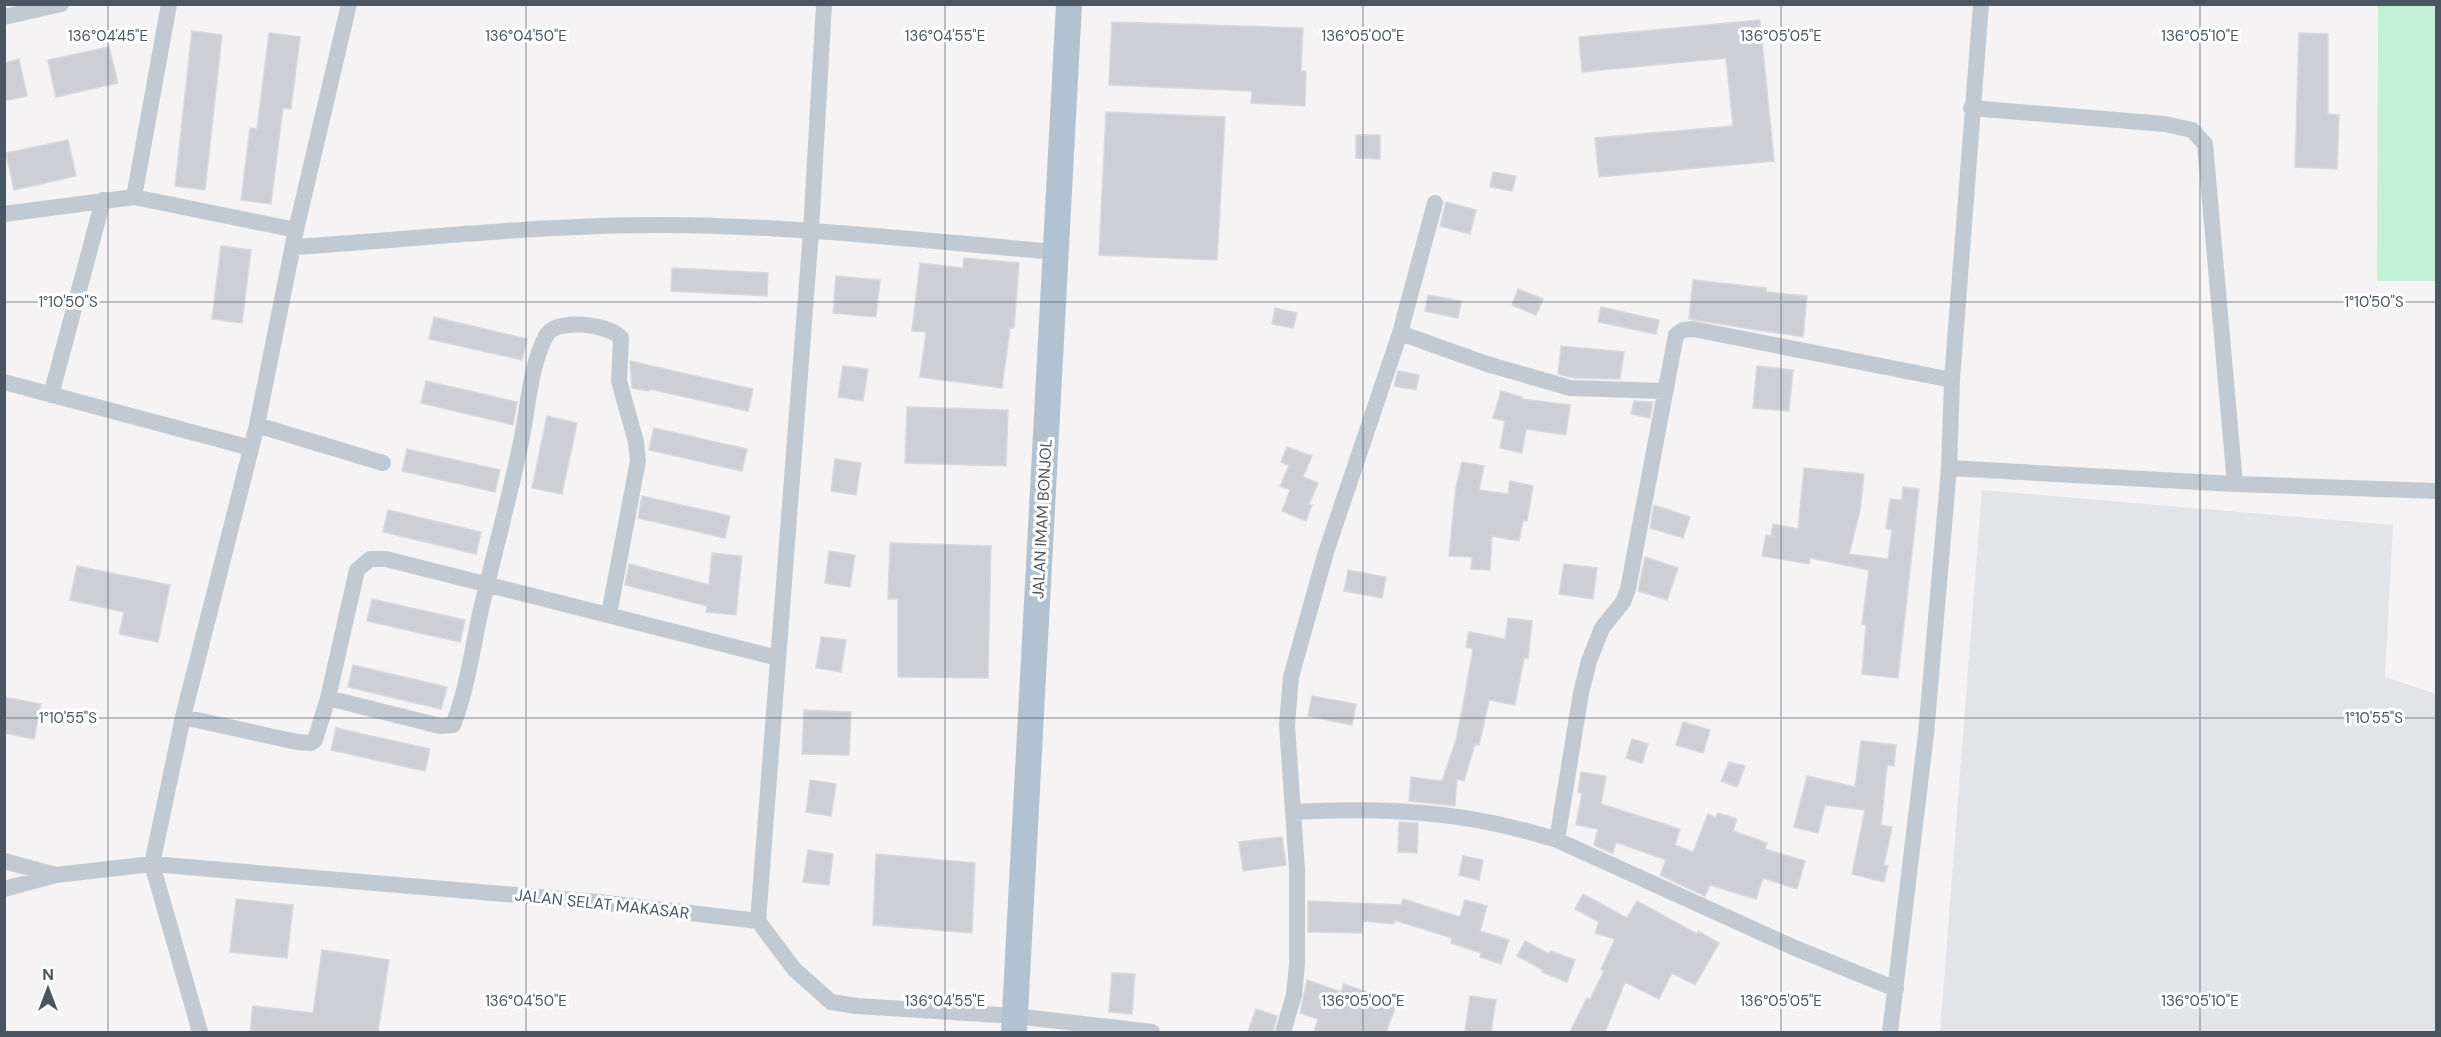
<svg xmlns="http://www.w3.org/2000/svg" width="2441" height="1037" viewBox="0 0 2441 1037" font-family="'DM Sans',sans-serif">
	<rect width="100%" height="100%" fill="#f5f3f3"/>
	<!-- airport -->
	<path fill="#e2e4e7" d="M1982,490L2393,525L2385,677L2436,694V1032H1940Z"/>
	<!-- green -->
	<path fill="#c3f1d5" d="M2378,5H2436V281H2377Z"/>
	<!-- building -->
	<path fill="#cdcfd5" stroke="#d7d9de" stroke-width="1.5" d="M1760,20L1774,161L1599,177L1595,138L1733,126L1726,58L1582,72L1579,37Z
		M1112,22L1303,28L1301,71H1306L1305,106L1251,103L1252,91L1109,85Z
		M192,31L222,35L205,190L175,186Z
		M269,33L300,37L291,109L283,108L271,204L241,200L250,128L257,129Z
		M2299,33L2328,34V114L2339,115L2337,169L2295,167Z
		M109,47L118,83L56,97L48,60Z
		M19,59L27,96L4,101V63Z
		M1106,112L1225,117L1217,260L1099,255Z
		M1356,135H1380V159L1356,158Z
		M68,140L76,176L14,190L6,153Z
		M1493,172L1516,176L1512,191L1490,187Z
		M1446,202L1476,210L1470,234L1440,226Z
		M221,246L251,250L242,323L212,319Z
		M964,258L1019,263L1014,328H1010L1002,388L920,377L926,332L912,331L920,263L963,268Z
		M672,268L768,273L767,296L671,291Z
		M836,276L880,280L876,317L833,313Z
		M1693,280L1766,288V292L1807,296L1803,337L1689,319Z
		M1518,289L1543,299L1536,315L1512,305Z
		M1428,295L1461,301L1458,318L1425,311Z
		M1601,307L1659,320L1656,334L1598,322Z
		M1275,308L1297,313L1293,328L1272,324Z
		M434,317L527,339L522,360L429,339Z
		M1561,346L1624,352L1620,379L1574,378L1558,374Z
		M630,361L753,389L748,411L650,389L649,391L632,388Z
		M843,366L868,369L863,401L838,397Z
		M1757,366L1793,370L1789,411L1753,408Z
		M1398,371L1419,375L1416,390L1394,386Z
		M426,381L517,402L513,425L421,403Z
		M1501,391L1522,397L1521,399L1570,405L1566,435L1526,429L1522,453L1500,448L1505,421L1493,418Z
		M1634,401L1653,402L1650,418L1631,414Z
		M907,407L1008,410L1006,466L905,463Z
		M547,416L577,423L562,494L532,488Z
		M654,428L747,449L742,471L649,450Z
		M1287,447L1312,456L1303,477L1318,483L1309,504L1312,505L1306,521L1282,511L1290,490L1280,486L1289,466L1281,462Z
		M407,449L500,470L495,492L402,471Z
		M835,459L861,463L856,495L831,491Z
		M1462,462L1484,466L1479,490L1508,494L1510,481L1533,486L1527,521L1523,520L1519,541L1492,536L1490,570L1471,569L1472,557L1449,556L1456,487Z
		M1804,468L1864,474L1860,511L1849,554L1888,559L1892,530L1886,529L1890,499L1902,500L1903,487L1919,489L1898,678L1862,674L1866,625L1862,624L1869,570L1810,558L1809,564L1762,556L1766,535L1771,536L1773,524L1798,529Z
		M642,496L730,516L725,538L638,518Z
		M1654,505L1690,517L1683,538L1650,528Z
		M388,510L481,532L476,554L383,532Z
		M890,543L991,546L988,678L898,677V599H888Z
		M829,551L855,555L850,587L825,583Z
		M712,553L742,556L736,615L706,612L707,606L625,585L629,564L709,585Z
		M1645,557L1678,568L1667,600L1638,591Z
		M1564,564L1597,568L1593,599L1559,594Z
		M77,566L170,585L158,642L119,634L124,612L70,600Z
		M1348,570L1386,577L1382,598L1344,591Z
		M372,599L465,620L460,642L367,621Z
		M1508,618L1532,621L1528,658H1524L1515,705L1489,700L1479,745L1475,744L1464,781L1457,779L1455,806L1409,801L1411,777L1442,781L1456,740L1464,700L1473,649L1466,647L1469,632L1505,639Z
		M821,637L846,640L841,672L816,668Z
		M353,665L447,687L441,709L348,687Z
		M1312,696L1356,704L1352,725L1308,716Z
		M4,697L41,704L34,739L4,733Z
		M804,710L851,712L849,755L802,754Z
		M1683,722L1710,730L1703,753L1676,745Z
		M336,728L430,749L425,771L331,750Z
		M1632,739L1648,744L1642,763L1626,758Z
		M1861,741L1896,745L1894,766L1887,765L1881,825L1892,827L1884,865L1888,866L1884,882L1852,874L1865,810L1825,805L1818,833L1794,827L1807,776L1855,787Z
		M1729,762L1745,766L1737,787L1721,781Z
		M1581,772L1606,776L1601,804L1680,829L1675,845L1693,852L1708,814L1716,818L1718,813L1737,819L1733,831L1767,843L1765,849L1805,861L1797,889L1763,878L1756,899L1710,885L1705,896L1660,875L1666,860L1616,842L1613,854L1594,845L1598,829L1576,825L1582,793L1578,792Z
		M810,780L836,784L831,816L806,812Z
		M1399,822L1418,823L1417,853L1398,852Z
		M1282,837L1286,865L1243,871L1239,842Z
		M808,850L833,854L829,885L803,882Z
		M876,854L975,863L972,933L873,925Z
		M1463,856L1483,860L1479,880L1459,875Z
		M1583,894L1627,918L1637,901L1697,934L1698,931L1719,943L1695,985L1672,973L1659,999L1625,982L1605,1032H1570L1587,998L1590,999L1604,971L1601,969L1615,939L1595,933L1599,922L1575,909Z
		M236,899L293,905L287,958L230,952Z
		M1403,899L1460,917L1465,900L1487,906L1480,931L1509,940L1501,964L1480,957L1481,953L1451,943L1452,938L1394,920V924L1363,921L1362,933L1308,932V901L1401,905Z
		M1525,941L1549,954L1551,951L1575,960L1567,982L1542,972L1543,970L1517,956Z
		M322,950L389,960L378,1032H250L253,1006L313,1013Z
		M1112,973L1135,974L1132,1014L1109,1012Z
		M1307,980L1341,992L1344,984L1397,1003L1386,1032H1314L1318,1019L1300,1013Z
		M1470,996L1496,1000L1491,1032H1465Z
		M1256,1009L1277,1016L1273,1032H1248Z"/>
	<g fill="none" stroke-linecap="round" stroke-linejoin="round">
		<!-- street -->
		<path stroke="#c1cad2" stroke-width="16" d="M4,17L61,4
			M1971,108L2165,124L2192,130L2205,144L2235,484
			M134,197L169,4
			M4,214L134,197L296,230
			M293,247C416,239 538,225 661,225C792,225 925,241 1056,252
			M1400,333L1487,364L1570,388L1664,391
			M4,382L251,448
			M51,395L103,200
			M257,425L383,463
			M1949,468L2235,484L2436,491
			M328,698L440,726L453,725C467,690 472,651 480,614C493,557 509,500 521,442C528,408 530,366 546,336C556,317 609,324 621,338L619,381L636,442L638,461L609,614
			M183,717L297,742L311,743L315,740L328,698L357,570L370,559H386L778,658
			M1293,812C1387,807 1467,811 1557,840L1795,948L1896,989
			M1557,840L1581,693L1589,661L1602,628L1623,602L1628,589L1676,335L1683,330L1693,329L1952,380
			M4,861L56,875
			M4,889L56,875L152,864L598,902L758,921L794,969L831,1002L857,1006L1015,1016L1152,1032
			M758,921L811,231L824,4
			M200,1032L152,864L183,717L257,425L296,230L349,4
			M1283,1032L1294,995L1297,964V869L1287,725L1291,677L1326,552L1400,333L1435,203
			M1890,1032L1926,734L1949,468L1952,380L1981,4"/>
		<!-- primary -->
		<path stroke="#b3c2d1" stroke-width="26" d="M1014,1032L1069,4"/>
	</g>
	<!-- ticks -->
	<path fill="none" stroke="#4a5661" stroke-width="1.5" stroke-opacity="0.45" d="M108,4V1032M526,4V1032M945,4V1032M1363,4V1032M1781,4V1032M2200,4V1032M4,302H2436M4,718H2436"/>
	<g text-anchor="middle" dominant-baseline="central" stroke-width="6" stroke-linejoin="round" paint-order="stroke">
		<!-- street labels -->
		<g font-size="16" fill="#4a5661" stroke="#fff">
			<text transform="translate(1042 519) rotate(-87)">JALAN IMAM BONJOL</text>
			<text transform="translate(602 904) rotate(6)">JALAN SELAT MAKASAR</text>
		</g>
	</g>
	<g font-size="15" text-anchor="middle" fill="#4a5661" stroke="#fff" stroke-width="6" stroke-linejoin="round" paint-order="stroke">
		<text x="108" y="41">136°04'45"E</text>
		<text x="526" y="41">136°04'50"E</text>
		<text x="945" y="41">136°04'55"E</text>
		<text x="1363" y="41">136°05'00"E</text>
		<text x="1781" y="41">136°05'05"E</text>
		<text x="2200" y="41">136°05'10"E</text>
		<text x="68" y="307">1°10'50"S</text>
		<text x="2374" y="307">1°10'50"S</text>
		<text x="68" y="723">1°10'55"S</text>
		<text x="2374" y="723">1°10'55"S</text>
		<text x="526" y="1006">136°04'50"E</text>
		<text x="945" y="1006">136°04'55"E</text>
		<text x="1363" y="1006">136°05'00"E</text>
		<text x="1781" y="1006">136°05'05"E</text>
		<text x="2200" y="1006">136°05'10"E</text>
	</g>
	<!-- border -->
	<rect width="2441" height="1037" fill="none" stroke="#4a5661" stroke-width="12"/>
	<!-- north arrow -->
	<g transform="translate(48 989)" stroke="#ffffff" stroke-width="4.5" paint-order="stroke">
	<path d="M0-4.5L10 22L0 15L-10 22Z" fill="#4a5661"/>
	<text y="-9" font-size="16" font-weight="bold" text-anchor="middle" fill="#4a5661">N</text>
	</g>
</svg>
